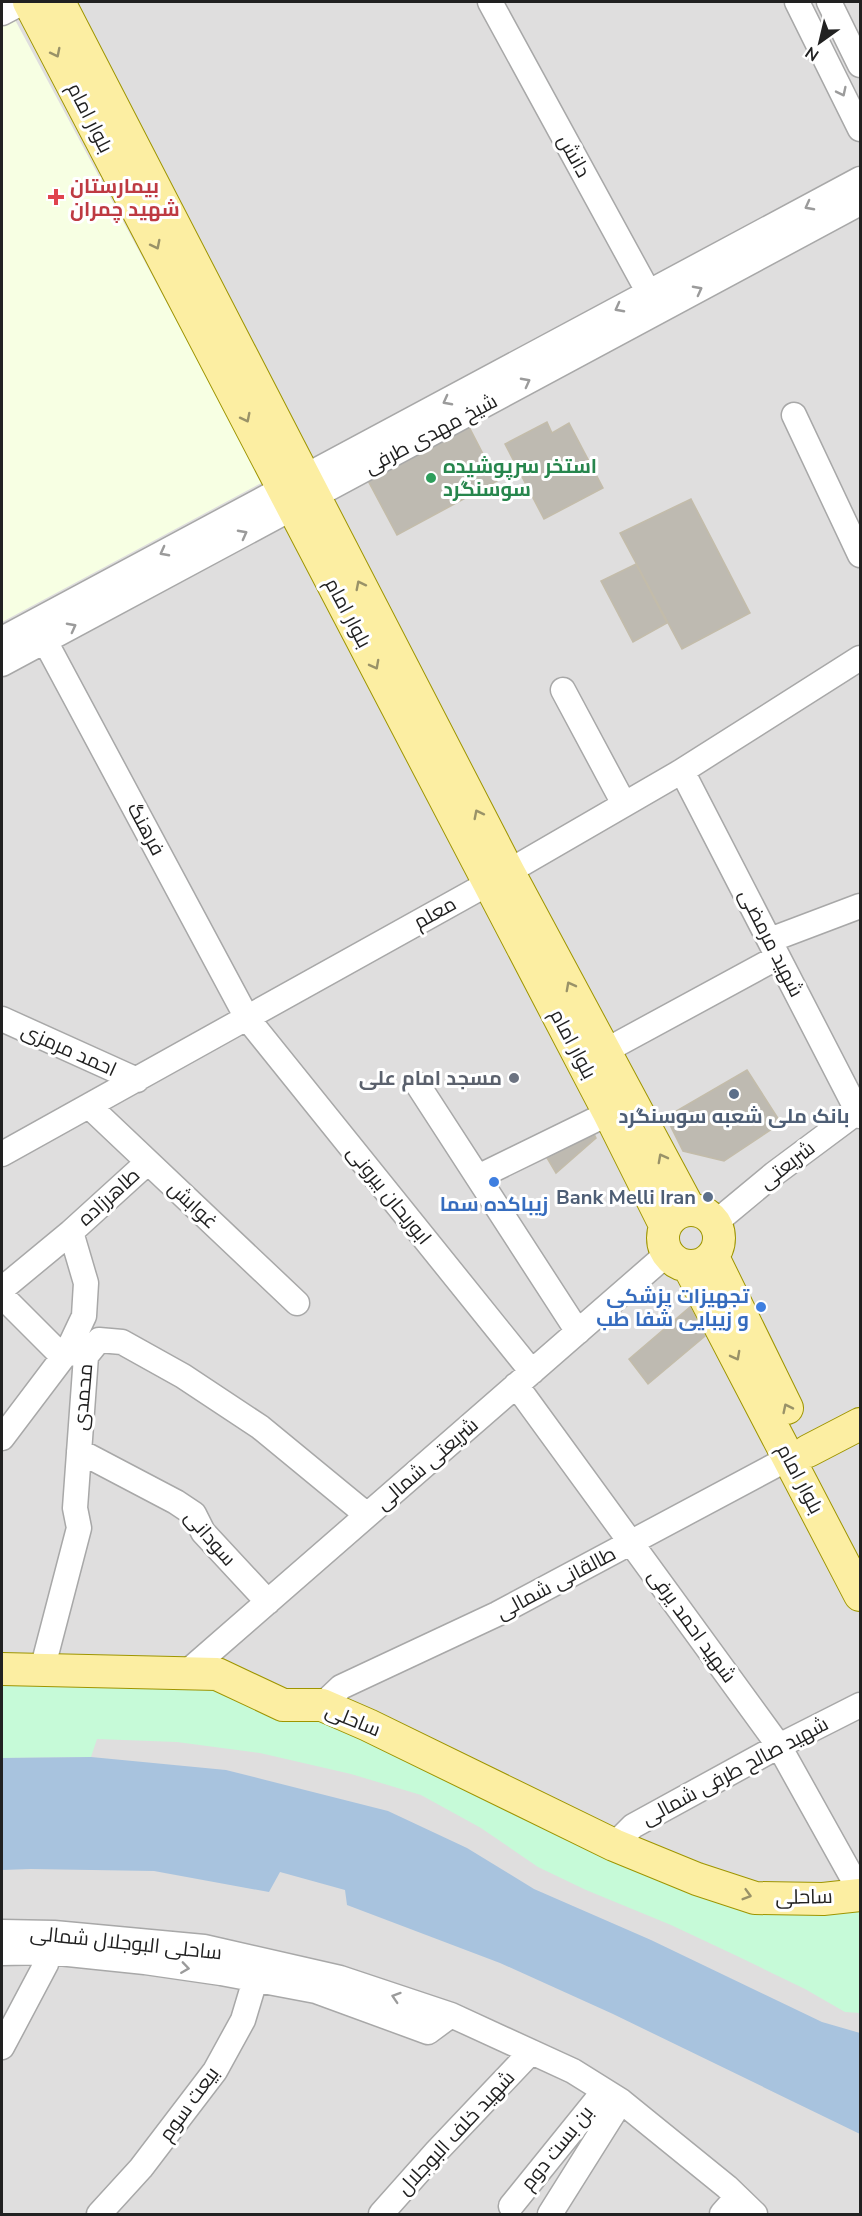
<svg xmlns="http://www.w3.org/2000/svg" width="862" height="2216" viewBox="0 0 862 2216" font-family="'Nunito Sans',Cairo,sans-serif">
	<rect width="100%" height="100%" fill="#f1f1e8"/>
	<!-- residential -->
	<path fill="#dfdede" d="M2,2H860V2214H2Z"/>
	<!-- education -->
	<path fill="#f7ffe3" d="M14,18L263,482L2,622V25Z"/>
	<!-- park -->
	<path fill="#c6fad8" d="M2,1680L178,1682L243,1696L307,1714L642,1867L860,1906V2013L845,2012L805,1989L737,1956L671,1925L586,1890L538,1867L481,1828L421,1795L351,1774L260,1753L177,1742L97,1739L91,1757L2,1758Z"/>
	<!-- water -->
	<path fill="#a8c3de" d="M91,1757L226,1770L388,1811L467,1848L534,1889L651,1940L822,2022L860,2033V2134L613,2014L500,1963L347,1905L345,1890L280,1872L269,1892L154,1871L31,1869L2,1870V1758Z"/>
	<!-- building -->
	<path fill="#bebab1" stroke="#c3bcaa" stroke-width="1.5" d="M465,419L497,481L397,535L365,475Z
		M547,422L552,433L569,423L603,488L544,519L505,444Z
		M691,499L750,613L682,649L620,533Z
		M636,564L667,623L633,642L601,581Z
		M747,1070L781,1123L724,1161L683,1151L666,1117Z
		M586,1117L596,1138L556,1173L540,1146Z
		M690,1307L705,1336L648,1384L629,1359Z"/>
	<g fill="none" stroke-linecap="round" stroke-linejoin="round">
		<defs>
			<path id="minor" d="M490,2L656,306
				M797,2L860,129
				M829,2L860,65
				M2,13L23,2
				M794,415L860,555
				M2,639L860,179
				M45,641L247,1018L532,1372
				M2,664L860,203
				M563,690L624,804
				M682,771L860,1116
				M770,940L860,906
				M2,1019L137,1080
				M605,1051L778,957
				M418,1085L578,1332
				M89,1106L297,1303
				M2,1154L489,883L682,771L860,658
				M478,1177L609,1113
				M715,1223L774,1174L860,1110
				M2,1289L71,1232
				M2,1296L63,1357
				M67,1352L84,1316L86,1283L71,1232L148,1162
				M516,1385L779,1746L852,1877
				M2,1438L67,1352L84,1355
				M79,1451L176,1502L194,1514L203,1532L268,1602
				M42,1670L79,1528L75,1508L86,1356L99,1340L122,1342L183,1376L260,1427L367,1515
				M186,1673L667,1254
				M322,1705L341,1687L497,1614L789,1458
				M614,1845L633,1826L779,1746L860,1705
				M2,1932L54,1933L204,1947L340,1978L451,2015L573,2071L621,2101L727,2187L755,2214
				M2,1953L49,1952L145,1962L221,1973L316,1991L428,2032L451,2015
				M2,2047L46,1964L52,1938
				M511,2206L604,2091
				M99,2214L141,2168L215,2071L243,2020L255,1980
				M381,2214L437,2151L531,2052
				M550,2214L621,2101
				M722,2214L737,2197"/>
			<path id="major" d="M29,2L609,1113L665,1225
				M59,2L508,871L690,1210
				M663 1238a28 28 0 1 1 56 0a28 28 0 1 1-56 0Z
				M713,1257L787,1408
				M689,1267L860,1595
				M808,1451L860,1424
				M2,1669L217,1674L283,1705H322L368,1725L614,1845L697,1879L755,1898L823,1899L860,1895"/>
		</defs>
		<!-- minor casing -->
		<use href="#minor" stroke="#a8a8a8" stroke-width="27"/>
		<!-- major casing -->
		<use href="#major" stroke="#9e9500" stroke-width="34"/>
		<!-- minor -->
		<use href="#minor" stroke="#fff" stroke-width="24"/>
		<!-- major -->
		<use href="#major" stroke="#fceea2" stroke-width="32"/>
	</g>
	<!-- one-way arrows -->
	<defs><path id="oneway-chevron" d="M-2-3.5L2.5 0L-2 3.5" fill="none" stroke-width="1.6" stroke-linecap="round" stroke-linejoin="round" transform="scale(1.5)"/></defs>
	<g stroke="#999268">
		<use href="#oneway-chevron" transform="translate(56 53) rotate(63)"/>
		<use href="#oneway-chevron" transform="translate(156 245) rotate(63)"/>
		<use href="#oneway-chevron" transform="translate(246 418) rotate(63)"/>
		<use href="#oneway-chevron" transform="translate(360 585) rotate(-117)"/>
		<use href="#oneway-chevron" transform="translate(375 665) rotate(62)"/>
		<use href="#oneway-chevron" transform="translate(478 814) rotate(-117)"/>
		<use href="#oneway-chevron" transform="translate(570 986) rotate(-118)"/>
		<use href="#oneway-chevron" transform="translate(662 1158) rotate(-118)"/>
		<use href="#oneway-chevron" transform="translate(736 1356) rotate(62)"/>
		<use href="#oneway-chevron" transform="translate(787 1408) rotate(-116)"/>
		<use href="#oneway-chevron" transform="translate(747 1895) rotate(16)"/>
	</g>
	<g stroke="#9b9b9b">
		<use href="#oneway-chevron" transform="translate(842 92) rotate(64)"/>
		<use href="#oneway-chevron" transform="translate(809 206) rotate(152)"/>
		<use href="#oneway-chevron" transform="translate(698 290) rotate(-28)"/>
		<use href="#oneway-chevron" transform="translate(619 308) rotate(152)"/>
		<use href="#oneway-chevron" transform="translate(526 382) rotate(-28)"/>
		<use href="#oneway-chevron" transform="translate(447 401) rotate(152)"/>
		<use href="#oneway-chevron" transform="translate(243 534) rotate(-28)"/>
		<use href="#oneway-chevron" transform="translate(164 552) rotate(152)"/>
		<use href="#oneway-chevron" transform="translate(72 627) rotate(-28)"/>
		<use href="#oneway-chevron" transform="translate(185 1968) rotate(8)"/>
		<use href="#oneway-chevron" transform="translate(396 1997) rotate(-162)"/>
	</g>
	<!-- markers -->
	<path fill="#e0444e" stroke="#fff" stroke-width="2" d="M53 188h6v6h6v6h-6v6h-6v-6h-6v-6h6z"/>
	<circle fill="#2e9e5b" stroke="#fff" stroke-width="2" cx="431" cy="478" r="6"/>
	<circle fill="#6b7280" stroke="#fff" stroke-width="2" cx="514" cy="1078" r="6"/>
	<g fill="#5c6f8a" stroke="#fff" stroke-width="2">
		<circle cx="734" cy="1094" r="6"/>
		<circle cx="708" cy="1197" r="6"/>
	</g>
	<g fill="#3f7fe0" stroke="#fff" stroke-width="2">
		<circle cx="494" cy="1182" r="6"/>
		<circle cx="761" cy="1307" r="6"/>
	</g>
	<g text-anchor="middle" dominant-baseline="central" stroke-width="6" stroke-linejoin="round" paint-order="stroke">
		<!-- street labels -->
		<g font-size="20" fill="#212121" stroke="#fff">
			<text transform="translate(90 118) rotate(63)">بلوار امام</text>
			<text transform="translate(574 156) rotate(61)">دانش</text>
			<text transform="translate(431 434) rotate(-28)">شیخ مهدی طرفی</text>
			<text transform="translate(348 613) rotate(62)">بلوار امام</text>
			<text transform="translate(146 829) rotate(62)">فرهنگ</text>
			<text transform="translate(435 913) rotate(-29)">معلم</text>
			<text transform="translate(771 943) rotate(63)">شهید مرمضی</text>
			<text transform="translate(573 1044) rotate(62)">بلوار امام</text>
			<text transform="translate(69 1050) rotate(24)">احمد مرمزی</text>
			<text transform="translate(787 1165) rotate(-38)">شریعتی</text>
			<text transform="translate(389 1195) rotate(51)">ابوریحان بیرونی</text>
			<text transform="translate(109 1197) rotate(-42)">طاهرزاده</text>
			<text transform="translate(193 1205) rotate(43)">غوابش</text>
			<text transform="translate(83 1397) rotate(-85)">محمدی</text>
			<text transform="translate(427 1464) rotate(-41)">شریعتی شمالی</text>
			<text transform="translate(800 1479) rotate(62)">بلوار امام</text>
			<text transform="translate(210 1538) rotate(49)">سودانی</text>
			<text transform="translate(556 1583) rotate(-28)">طالقانی شمالی</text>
			<text transform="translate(692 1626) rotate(54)">شهید احمد یرفی</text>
			<text transform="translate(353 1720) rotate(22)">ساحلی</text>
			<text transform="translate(735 1771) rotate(-28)">شهید صالح طرفی شمالی</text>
			<text transform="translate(804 1897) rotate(-1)">ساحلی</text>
			<text transform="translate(126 1943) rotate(6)">ساحلی البوجلال شمالی</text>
			<text transform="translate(189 2104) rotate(-54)">بیعت سوم</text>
			<text transform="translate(456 2133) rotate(-47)">شهید خلف البوجلال</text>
			<text transform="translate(557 2148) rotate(-51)">بن بست دوم</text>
		</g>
		<!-- health labels -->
		<g font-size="20" font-weight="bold" fill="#be3a42" stroke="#fff" text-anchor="start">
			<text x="70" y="186">بیمارستان<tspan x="70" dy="23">شهید چمران</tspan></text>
		</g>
		<!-- leisure labels -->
		<g font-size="20" font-weight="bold" fill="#27864d" stroke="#fff" text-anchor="start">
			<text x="443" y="466">استخر سرپوشیده<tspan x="443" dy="23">سوسنگرد</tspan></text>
		</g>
		<!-- worship labels -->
		<g font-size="20" font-weight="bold" fill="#5b616d" stroke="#fff" text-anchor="end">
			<text x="502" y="1078">مسجد امام علی</text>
		</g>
		<!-- service labels -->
		<g font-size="20" font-weight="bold" fill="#4e5e75" stroke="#fff">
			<text x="734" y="1116">بانک ملی شعبه سوسنگرد</text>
			<text x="696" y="1197" text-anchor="end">Bank Melli Iran</text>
		</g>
		<!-- shop labels -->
		<g font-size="20" font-weight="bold" fill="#366cbe" stroke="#fff">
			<text x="494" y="1204">زیباکده سما</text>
			<text x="749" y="1296" text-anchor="end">تجهیزات پزشکی<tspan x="749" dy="23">و زیبایی شفا طب</tspan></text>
		</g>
	</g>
	<!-- border -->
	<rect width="862" height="2216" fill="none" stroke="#212121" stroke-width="6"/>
	<!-- north arrow -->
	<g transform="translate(820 42) rotate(214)" stroke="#ffffff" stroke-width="4.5" paint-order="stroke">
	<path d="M0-4.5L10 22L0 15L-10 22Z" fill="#212121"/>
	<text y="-9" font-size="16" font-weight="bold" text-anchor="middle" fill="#212121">N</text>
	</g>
</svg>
